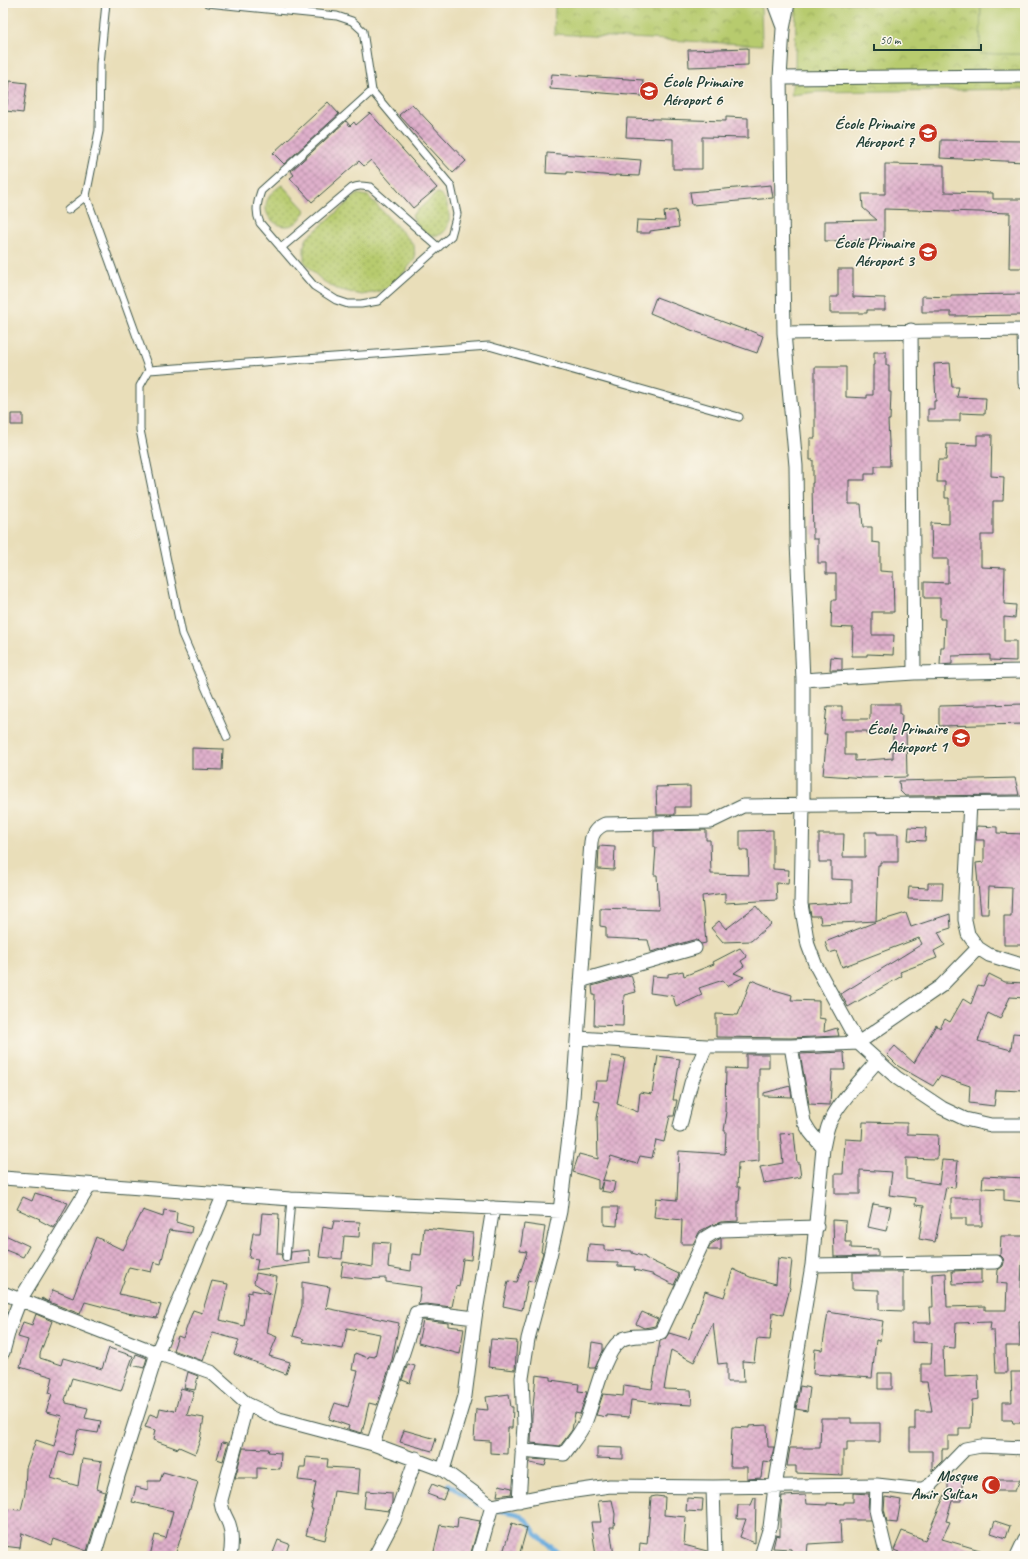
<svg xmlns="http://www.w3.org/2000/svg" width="1028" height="1559" viewBox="0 0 1028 1559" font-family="Caveat,sans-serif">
	<defs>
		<pattern id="grass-dots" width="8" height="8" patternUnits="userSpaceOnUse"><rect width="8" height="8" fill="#b7cb6e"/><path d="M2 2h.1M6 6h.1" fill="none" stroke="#94a65b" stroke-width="1.8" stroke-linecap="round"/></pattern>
		<pattern id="park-crowns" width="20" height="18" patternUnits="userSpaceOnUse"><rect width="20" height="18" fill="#b7cb6e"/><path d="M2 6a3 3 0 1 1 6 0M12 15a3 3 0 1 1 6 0" fill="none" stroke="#94a65b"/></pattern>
		<pattern id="building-cross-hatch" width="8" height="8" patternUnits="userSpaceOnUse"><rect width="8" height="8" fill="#e0b0cc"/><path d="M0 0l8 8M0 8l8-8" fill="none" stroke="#b590a6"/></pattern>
	</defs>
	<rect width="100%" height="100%" fill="#fbf7ec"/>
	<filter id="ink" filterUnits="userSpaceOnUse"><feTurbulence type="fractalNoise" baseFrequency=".025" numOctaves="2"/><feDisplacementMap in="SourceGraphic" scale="8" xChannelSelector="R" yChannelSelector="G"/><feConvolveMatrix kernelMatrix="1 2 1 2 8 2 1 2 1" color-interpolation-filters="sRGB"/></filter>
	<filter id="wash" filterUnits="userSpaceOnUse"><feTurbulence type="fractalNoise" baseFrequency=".012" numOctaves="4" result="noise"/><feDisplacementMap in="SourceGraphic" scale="16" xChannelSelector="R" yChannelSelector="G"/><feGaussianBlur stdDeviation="0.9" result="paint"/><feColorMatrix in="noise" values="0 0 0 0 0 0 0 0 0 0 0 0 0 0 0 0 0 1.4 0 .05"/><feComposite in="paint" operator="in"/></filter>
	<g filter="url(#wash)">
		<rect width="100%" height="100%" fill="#e9deb9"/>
		<!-- grass -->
		<path fill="url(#grass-dots)" stroke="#6b8451" d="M282,185L305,210C292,248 240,210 282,185Z
			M437,193C442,194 445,199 447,204C458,240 425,247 412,215Z
			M358,194L368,196L405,235L414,245L415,259L402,275L388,288L377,292L362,295L337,289L323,281L313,272L304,261V246L307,238Z"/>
		<!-- park -->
		<path fill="url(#park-crowns)" stroke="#6b8451" d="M555,3H761L762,45L554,34Z
			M796,3H981L980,53L1025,54V89L816,92L791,95L795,65Z"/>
		<!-- garden -->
		<path fill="#b7cb6e" stroke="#6b8451" d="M981,3H1025V54H980Z"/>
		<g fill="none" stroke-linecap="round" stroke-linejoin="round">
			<!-- stream -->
			<path stroke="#69acde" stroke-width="4.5" d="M448,1484L477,1504L483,1505
				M497,1510L518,1514L528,1521L536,1534L562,1556"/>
		</g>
		<g id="blocks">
			<!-- building -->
			<path fill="url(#building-cross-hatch)" fill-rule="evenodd" d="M748,48V65L689,67L688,50Z
				M552,74L643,80L642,96L550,89Z
				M10,81L27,83L23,113L6,111Z
				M328,102L339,114L284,164L273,153Z
				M412,104L466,161L453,173L399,115Z
				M370,113L437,188L413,208L371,160L364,166L359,161L312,202L290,178L294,175L291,171L346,121L350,126L354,122L356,125Z
				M726,117L748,118V138L702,137V169H673V139L626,137L627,118L726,121Z
				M941,140L1025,141V162L940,158Z
				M547,153L641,160L639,176L615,175V176L567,172V174L546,173Z
				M885,164L944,165V192L993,193V199H1025V268H1009L1010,213L884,209V240L825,241V221L877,220L863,208L862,194H885Z
				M771,185L773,198L692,205L690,192Z
				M676,210L679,227L650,231V233H636L637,220L665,221L664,212Z
				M838,269H853V297L885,298V310H867V313H830V297H838Z
				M1025,294V315L951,316V312H922V296L951,297V295Z
				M656,297L745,330L746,329L763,336L757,353L691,330L650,313Z
				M874,352H886V365H889V392H891L890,420H888L890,466H875V474H865V480H849V504H861L863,527H872V542L880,543V571L893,572L894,612H872V635H894L893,655L867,654V656H852L853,628L831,627L832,600H836V574H826V563H818V539H813L812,483H813V460H810V438H815V367H846V397L867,398V395H873V365H874Z
				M950,363L952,387H959L957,397L986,398L985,414L960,413V421H928V409H934V401H936L934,364Z
				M11,414H23V425H11Z
				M977,435H992L991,476L1004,477L1003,501H993V535H981V567L1005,568L1004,604L1016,605L1015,618L1004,617V641H1016V661L990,660V655L952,656V664L940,665L941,647H944L945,619H940V598H924V582L948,583V559H932L931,523L949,524V498H945V482H937L938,460H946L947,444L977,445Z
				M831,657L842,658V670H830Z
				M870,704H900V714H902L901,730H906L907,777L865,778L823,775L827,734H824L827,706H842V719H867L870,718ZM845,731H867V733L893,732V758L855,761V755H845Z
				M1025,704V724L939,726V706Z
				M192,748L223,749L222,770L192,769Z
				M1015,778L1019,795L905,796L900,791L899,781Z
				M690,786V807H675V815H657L656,787Z
				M977,826L997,827V833L1025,834V945H1004V916H1011L1012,888L989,887L988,914H981L976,863L984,862V840H976Z
				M909,827L926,828L925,841L908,840Z
				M706,830V840H710L711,874L749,875L748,850H740V831L773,830V869L789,870L788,884L776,883L777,900L725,903V893L702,896L706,943L701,944L697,940H693L651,952L648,940L606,938V927L600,926V908L659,910L657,875H654L656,847H654V831Z
				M865,832H877V834H898V862H880V865H878L876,921L821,924L820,916H811L809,905L852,902V880L831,879V862H819V834H844L843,857H865Z
				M599,846L615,847L614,870L598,869Z
				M928,883H943L942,900L908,899L909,887L928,888Z
				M756,906L771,924L751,941L723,942L711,928L719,921L726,929Z
				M906,913L911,927L950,914L951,928L938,932L945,945L934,951L937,958L900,972L902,976L848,1007L841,994L922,944L919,938L842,967L836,951L829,953L825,942L883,919V920Z
				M740,948L747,957L741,961L744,966L734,973L744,977L727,986L723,980L699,988L702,995L676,1007L673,996L650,993L652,976L668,977V974L683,971L684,976L714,964L713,962Z
				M989,974L1005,982L1025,983V998L1010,997L1000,1019L988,1013L978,1041L1011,1050L1013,1033L1025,1034V1091L996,1090L994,1106L969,1103L970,1086L940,1076L933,1086L898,1066L887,1055L895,1046L914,1063L936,1025L940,1028L945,1019L950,1022L963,999L971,1004L978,985L983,986Z
				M631,975L636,992L624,995L623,1026L594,1025L595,995H593L592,986Z
				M751,980L772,988L771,989L792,995L791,1000L819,1001V1018L825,1019L824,1032L837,1028L839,1036L791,1038L716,1037V1014L738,1015Z
				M843,1052L844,1053L845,1070H832L830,1105L809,1104L800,1054Z
				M746,1054H769V1068H759V1161L738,1163L737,1187H740L739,1201H738V1221L721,1222L710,1226L700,1231L693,1244H681L682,1220L654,1217L656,1198L677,1200L679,1151L725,1154L726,1131H724L727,1112H725L726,1068L746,1069Z
				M612,1056L625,1058L617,1104L638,1112L640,1092L652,1094L658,1056L680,1059L673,1100H677L674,1116H670L664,1142L656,1140L652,1158L640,1156L637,1164L611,1156L600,1189H598V1180L573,1172L579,1154L598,1159L597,1118L600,1102L594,1101L596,1081H608Z
				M790,1086L792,1097L764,1096V1093Z
				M863,1122L907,1123V1134L938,1135L937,1159L906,1158V1179L939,1184L942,1160L958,1161L955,1188L946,1187L935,1242L919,1239L924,1206L915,1205L916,1198L889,1195L892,1172L860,1170V1194H835V1174H843L845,1139L862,1140Z
				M794,1133L797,1163H799L801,1177L764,1183L760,1167L783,1163L780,1134Z
				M983,1176L1025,1178V1202L1004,1200V1189L982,1188Z
				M603,1180L615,1182L613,1193L601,1191Z
				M35,1193L68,1203L54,1228L39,1220L40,1219L17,1209L23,1197L32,1201Z
				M951,1198H982V1226H966V1218H951Z
				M873,1204L891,1207L886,1231L868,1227Z
				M604,1207H618L617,1226L604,1225Z
				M143,1210L163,1217L164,1210L177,1212L176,1222L192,1227L191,1233L169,1230L161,1264L154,1262L151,1272L129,1267L119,1294L151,1301V1303L161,1305L157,1318L127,1313L85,1302L80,1314L41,1299L42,1298L48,1302L53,1290L73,1298L96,1237L123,1250Z
				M262,1213L279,1214L277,1254H281L283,1261L286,1262L290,1260L291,1252L309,1250L310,1263L256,1270L258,1259L249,1258L253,1233H260Z
				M833,1220L846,1221L845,1242H851V1248L878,1249V1256L834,1257Z
				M334,1221L360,1222L359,1237L344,1236L342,1259L319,1257L323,1227L332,1229Z
				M524,1224L545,1227L541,1252L543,1253L538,1269L534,1282L528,1280L522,1310L503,1306L508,1281L517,1282L527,1252L520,1251Z
				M424,1228L473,1233L471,1260L463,1259L459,1287L456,1286L452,1307L426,1304L418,1305L421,1287L386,1282V1278L365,1279L341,1276L343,1262L373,1267L374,1242L390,1243L388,1267L411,1271L412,1254L421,1255Z
				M3,1234L29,1246L23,1257L3,1249Z
				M1001,1236H1025V1261H1022L1021,1290V1296H1025V1316H1022L1021,1321H1019L1020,1346H1006L1007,1373H996L994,1330H990L991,1322L956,1323L955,1348L943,1347L944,1377L978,1375L979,1399L972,1400L971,1428H959V1436H948V1449H942V1461L932,1471V1451H910V1429H915V1411H932L927,1382H921V1364H931L932,1343L912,1342V1323H931L930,1307H933L932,1274L946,1273L947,1307L985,1306V1310H1006L1007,1284L997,1283L998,1270L1003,1266L1004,1262L1003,1258L1000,1255Z
				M721,1238V1250H708L711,1244Z
				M589,1244L604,1245V1250L632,1251V1253L645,1257V1258L679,1274L674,1285L652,1274L634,1270L635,1267L618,1266V1263L587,1262Z
				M778,1258L792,1260L789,1287L790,1288L783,1315L773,1312L770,1340L757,1339L754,1362L743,1361L744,1382H727V1363L718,1364L713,1323L694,1362L671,1350L664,1389L691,1390L692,1405L654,1403L631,1400L629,1417L607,1415V1417L596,1415L603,1394L623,1396L624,1385L652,1389L660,1341L665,1339L669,1333L689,1339L705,1291L724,1297L733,1269L750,1277L776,1284Z
				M981,1270V1283L953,1284L952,1271Z
				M852,1272H903V1311L879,1310V1290L852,1289Z
				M256,1273L277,1277L267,1333L277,1337L269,1356L290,1362L286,1374L234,1354L239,1340L213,1333L203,1361L173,1350L178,1336L183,1338L193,1310L202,1313L212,1281L228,1284L220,1320L244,1326L248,1292L252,1293V1290L272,1294L254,1283Z
				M302,1282L330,1287L326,1308L399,1323L392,1360L377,1405L369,1403L362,1433L348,1429L349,1426L329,1419L335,1403L348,1407L358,1371L352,1370L355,1353L368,1358L369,1356L375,1357L380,1334L347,1328L343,1349L303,1342L304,1339L293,1336L302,1306Z
				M642,1312L658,1319L655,1326L644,1328L636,1324Z
				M828,1312L883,1321L880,1341L876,1340L872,1378L813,1374L815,1349L822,1350Z
				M36,1314L52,1321L40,1354V1358L61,1365L63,1358L102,1369L109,1348L133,1356L121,1391L72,1378L65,1400L66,1401V1403L88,1408L85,1418L101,1421L98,1433L78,1430L72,1455L59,1452L51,1478L78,1486L82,1459L102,1462L97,1489L105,1492L87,1551L54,1539L52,1545L22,1533L20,1548L3,1546V1509L21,1510L25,1493L26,1468L36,1440L54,1446L62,1416L46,1412L52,1394L49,1393L53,1377L20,1367L28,1340L18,1337L23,1322L32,1325Z
				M423,1320L448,1323V1326L464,1328L460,1354L418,1343Z
				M491,1339L517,1341L515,1370L488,1367Z
				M592,1342L603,1344V1351L595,1368H589Z
				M136,1354L147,1358L144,1368L132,1365Z
				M408,1364L415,1366L410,1383L402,1380Z
				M188,1372L198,1376L195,1390L184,1388Z
				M1011,1372H1025V1398H1022V1423H1013L1012,1420H1002V1402H1012Z
				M878,1373H892V1389H878Z
				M536,1375L551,1377V1380L579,1384L578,1391L587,1392L580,1414L575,1413L572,1430L560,1446L531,1443L532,1416Z
				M800,1386L810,1388L807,1411L796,1409Z
				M181,1388L194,1392L187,1415L204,1418L200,1440L195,1454L179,1447L178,1449L153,1440L155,1430L145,1427L150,1414L158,1417L160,1408L175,1411Z
				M509,1394L511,1407H513L512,1428H508L507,1454L490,1453V1441L474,1440L476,1409L488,1410L486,1397Z
				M821,1418H851V1423H880V1442H847V1451H843V1475L796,1473V1466H787L790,1448H820Z
				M767,1425L768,1447H774L771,1462L763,1461L761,1478L747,1479V1467H730L732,1427L749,1428V1426Z
				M404,1430L436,1439L432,1451L400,1442Z
				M222,1442L228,1443L223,1461L217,1459Z
				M597,1447L623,1448V1459L597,1458Z
				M243,1448L269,1449L268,1452L281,1453L280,1469L257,1468V1478H235Z
				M306,1457L328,1459L327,1467L360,1469L358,1494L334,1491L330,1517L325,1540L306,1535L313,1509H311L316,1482L298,1480L300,1467H305Z
				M530,1459L547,1460L545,1466L530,1463Z
				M163,1472L198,1482L175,1556H150L155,1535L166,1538L173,1511L132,1502L136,1487L148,1490V1481H160Z
				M948,1480H962V1501H952L946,1521L950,1522L942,1539L990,1553L989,1556H898L899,1552L894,1550L902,1531L925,1540L947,1490L948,1491Z
				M985,1480H1020L1015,1491H985Z
				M432,1484L447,1490L443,1500L427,1494Z
				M499,1485L512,1488L511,1494L497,1496Z
				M366,1491L392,1493V1503L389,1511L364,1508Z
				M853,1493L869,1494L868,1510L870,1520H840L841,1542L808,1544L807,1554L791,1553V1549L773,1548L776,1535L780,1536V1514L782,1496L806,1495L807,1504L827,1505V1503L844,1504V1502H853Z
				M656,1496L665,1497L664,1515L686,1517L684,1545L707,1551V1556H639L640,1543L647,1544L651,1497Z
				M885,1497L901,1500L897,1523L887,1522L884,1509Z
				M687,1498L703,1499L702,1512L686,1511Z
				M754,1498H756L755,1543L740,1537L746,1519H737L738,1505H751Z
				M612,1500L615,1514L614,1527H610L614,1556H596L591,1522H601L598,1501Z
				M458,1517L480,1521L470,1556H433L440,1525L457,1528Z
				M995,1521L1010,1526L1006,1538L991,1533Z
				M512,1523L527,1528L519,1556H502Z
				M278,1540L289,1544L285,1556L273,1553Z"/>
		</g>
	</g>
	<g filter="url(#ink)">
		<use href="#blocks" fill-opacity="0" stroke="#3d5548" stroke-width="1"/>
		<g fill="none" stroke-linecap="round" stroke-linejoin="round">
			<defs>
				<path id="service" d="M207,3L337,16L352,21L363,31L372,91L451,186L457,214L451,236L378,301L361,304H348L336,300L314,286L260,223C255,212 257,203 261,191L372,91
					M86,196L149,370
					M68,210L86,196L99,131L100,64L106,3
					M281,248L352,188C359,185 363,186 370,187L438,247
					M227,737L182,634L140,430V386L149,370L489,346L739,417
					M286,1257L291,1199"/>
				<path id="minor" d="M774,3L783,27
					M788,3L783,29L780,78L784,333L796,466L797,542L803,680V805L801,904L808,945L816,966L858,1043L897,1078L942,1108L965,1119L991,1125H1025
					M780,78L1025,76
					M911,330L914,673
					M1024,330L1025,383
					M784,333L1025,330
					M803,680L914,673L1025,671
					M970,803L965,898V920L968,934L978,948L989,955L1025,966
					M583,980L695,948
					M578,1038L706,1046H791L858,1043L941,986L978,948
					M791,1046L804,1122L810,1132L823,1148
					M680,1126L691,1083L706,1046
					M3,1178L291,1199L560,1211
					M812,1265L996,1262
					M3,1293L157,1353L211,1372L247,1404L279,1419L373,1444L443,1470L492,1506L547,1495L610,1486L713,1487L877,1485L913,1489H923L930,1485L965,1449L981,1446L1025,1448
					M3,1352L10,1326L20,1300L90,1185
					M373,1444L416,1313L425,1312L475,1318
					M522,1450L564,1454C571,1444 580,1434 585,1423C594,1402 602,1355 620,1341C631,1332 649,1340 661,1332L705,1238L713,1233L721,1230L817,1227
					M443,1470L465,1396L475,1318L493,1208
					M877,1485L876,1510L887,1556
					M713,1487L715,1556
					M519,1501L524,1425L522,1378L528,1339L550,1256L560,1211L572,1112L591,842C592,833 596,828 605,824L710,822L743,806L1025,803
					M94,1556L118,1476L157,1353L224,1194
					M230,1556C232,1547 232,1533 229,1524C225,1514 221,1511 221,1500L247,1404
					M375,1556L394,1520L416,1458
					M478,1556L492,1506
					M761,1556L770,1527L775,1487L812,1265L823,1148C825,1140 826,1131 829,1124C838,1103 862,1079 877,1061
					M1017,1556L1025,1539"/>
			</defs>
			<!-- service casing -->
			<use href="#service" stroke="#3d5548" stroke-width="9"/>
			<!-- minor casing -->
			<use href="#minor" stroke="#3d5548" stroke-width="15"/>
			<!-- service -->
			<use href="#service" stroke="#fff" stroke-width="7"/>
			<!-- minor -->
			<use href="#minor" stroke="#fff" stroke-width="13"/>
		</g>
	</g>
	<!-- icons -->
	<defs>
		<symbol id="school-disc" viewBox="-11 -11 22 22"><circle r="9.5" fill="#c8321e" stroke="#fbf7ec"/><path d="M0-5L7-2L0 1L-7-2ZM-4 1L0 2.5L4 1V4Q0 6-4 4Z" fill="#fff"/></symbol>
		<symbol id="mosque-disc" viewBox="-11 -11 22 22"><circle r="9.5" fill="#c8321e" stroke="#fbf7ec"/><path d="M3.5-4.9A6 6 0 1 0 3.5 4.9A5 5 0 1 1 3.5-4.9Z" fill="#fff"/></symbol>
	</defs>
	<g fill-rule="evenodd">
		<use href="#school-disc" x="638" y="80" width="22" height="22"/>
		<use href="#school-disc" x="917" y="122" width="22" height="22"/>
		<use href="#school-disc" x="917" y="241" width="22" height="22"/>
		<use href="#school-disc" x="950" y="727" width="22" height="22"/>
		<use href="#mosque-disc" x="980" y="1474" width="22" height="22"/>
	</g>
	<g text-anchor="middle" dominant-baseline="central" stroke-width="3" stroke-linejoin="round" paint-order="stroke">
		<!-- poi labels -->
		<g font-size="16" font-weight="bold" fill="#1f3d34" stroke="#fbf7ec" text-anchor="end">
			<text x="663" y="82" text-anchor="start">École Primaire<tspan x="663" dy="18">Aéroport 6</tspan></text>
			<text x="914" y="124">École Primaire<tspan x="914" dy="18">Aéroport 7</tspan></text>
			<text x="914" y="243">École Primaire<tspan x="914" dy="18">Aéroport 3</tspan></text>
			<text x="947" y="729">École Primaire<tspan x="947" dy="18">Aéroport 1</tspan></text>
			<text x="977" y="1476">Mosque<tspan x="977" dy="18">Amir Sultan</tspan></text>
		</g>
	</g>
	<!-- margin -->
	<rect width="1028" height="1559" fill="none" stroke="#fbf7ec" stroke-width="16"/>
	<!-- scale -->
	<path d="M874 44v6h107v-6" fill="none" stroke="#1f3d34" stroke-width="2"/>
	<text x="880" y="44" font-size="12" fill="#1f3d34" stroke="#fbf7ec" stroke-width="3" paint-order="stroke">50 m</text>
</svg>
